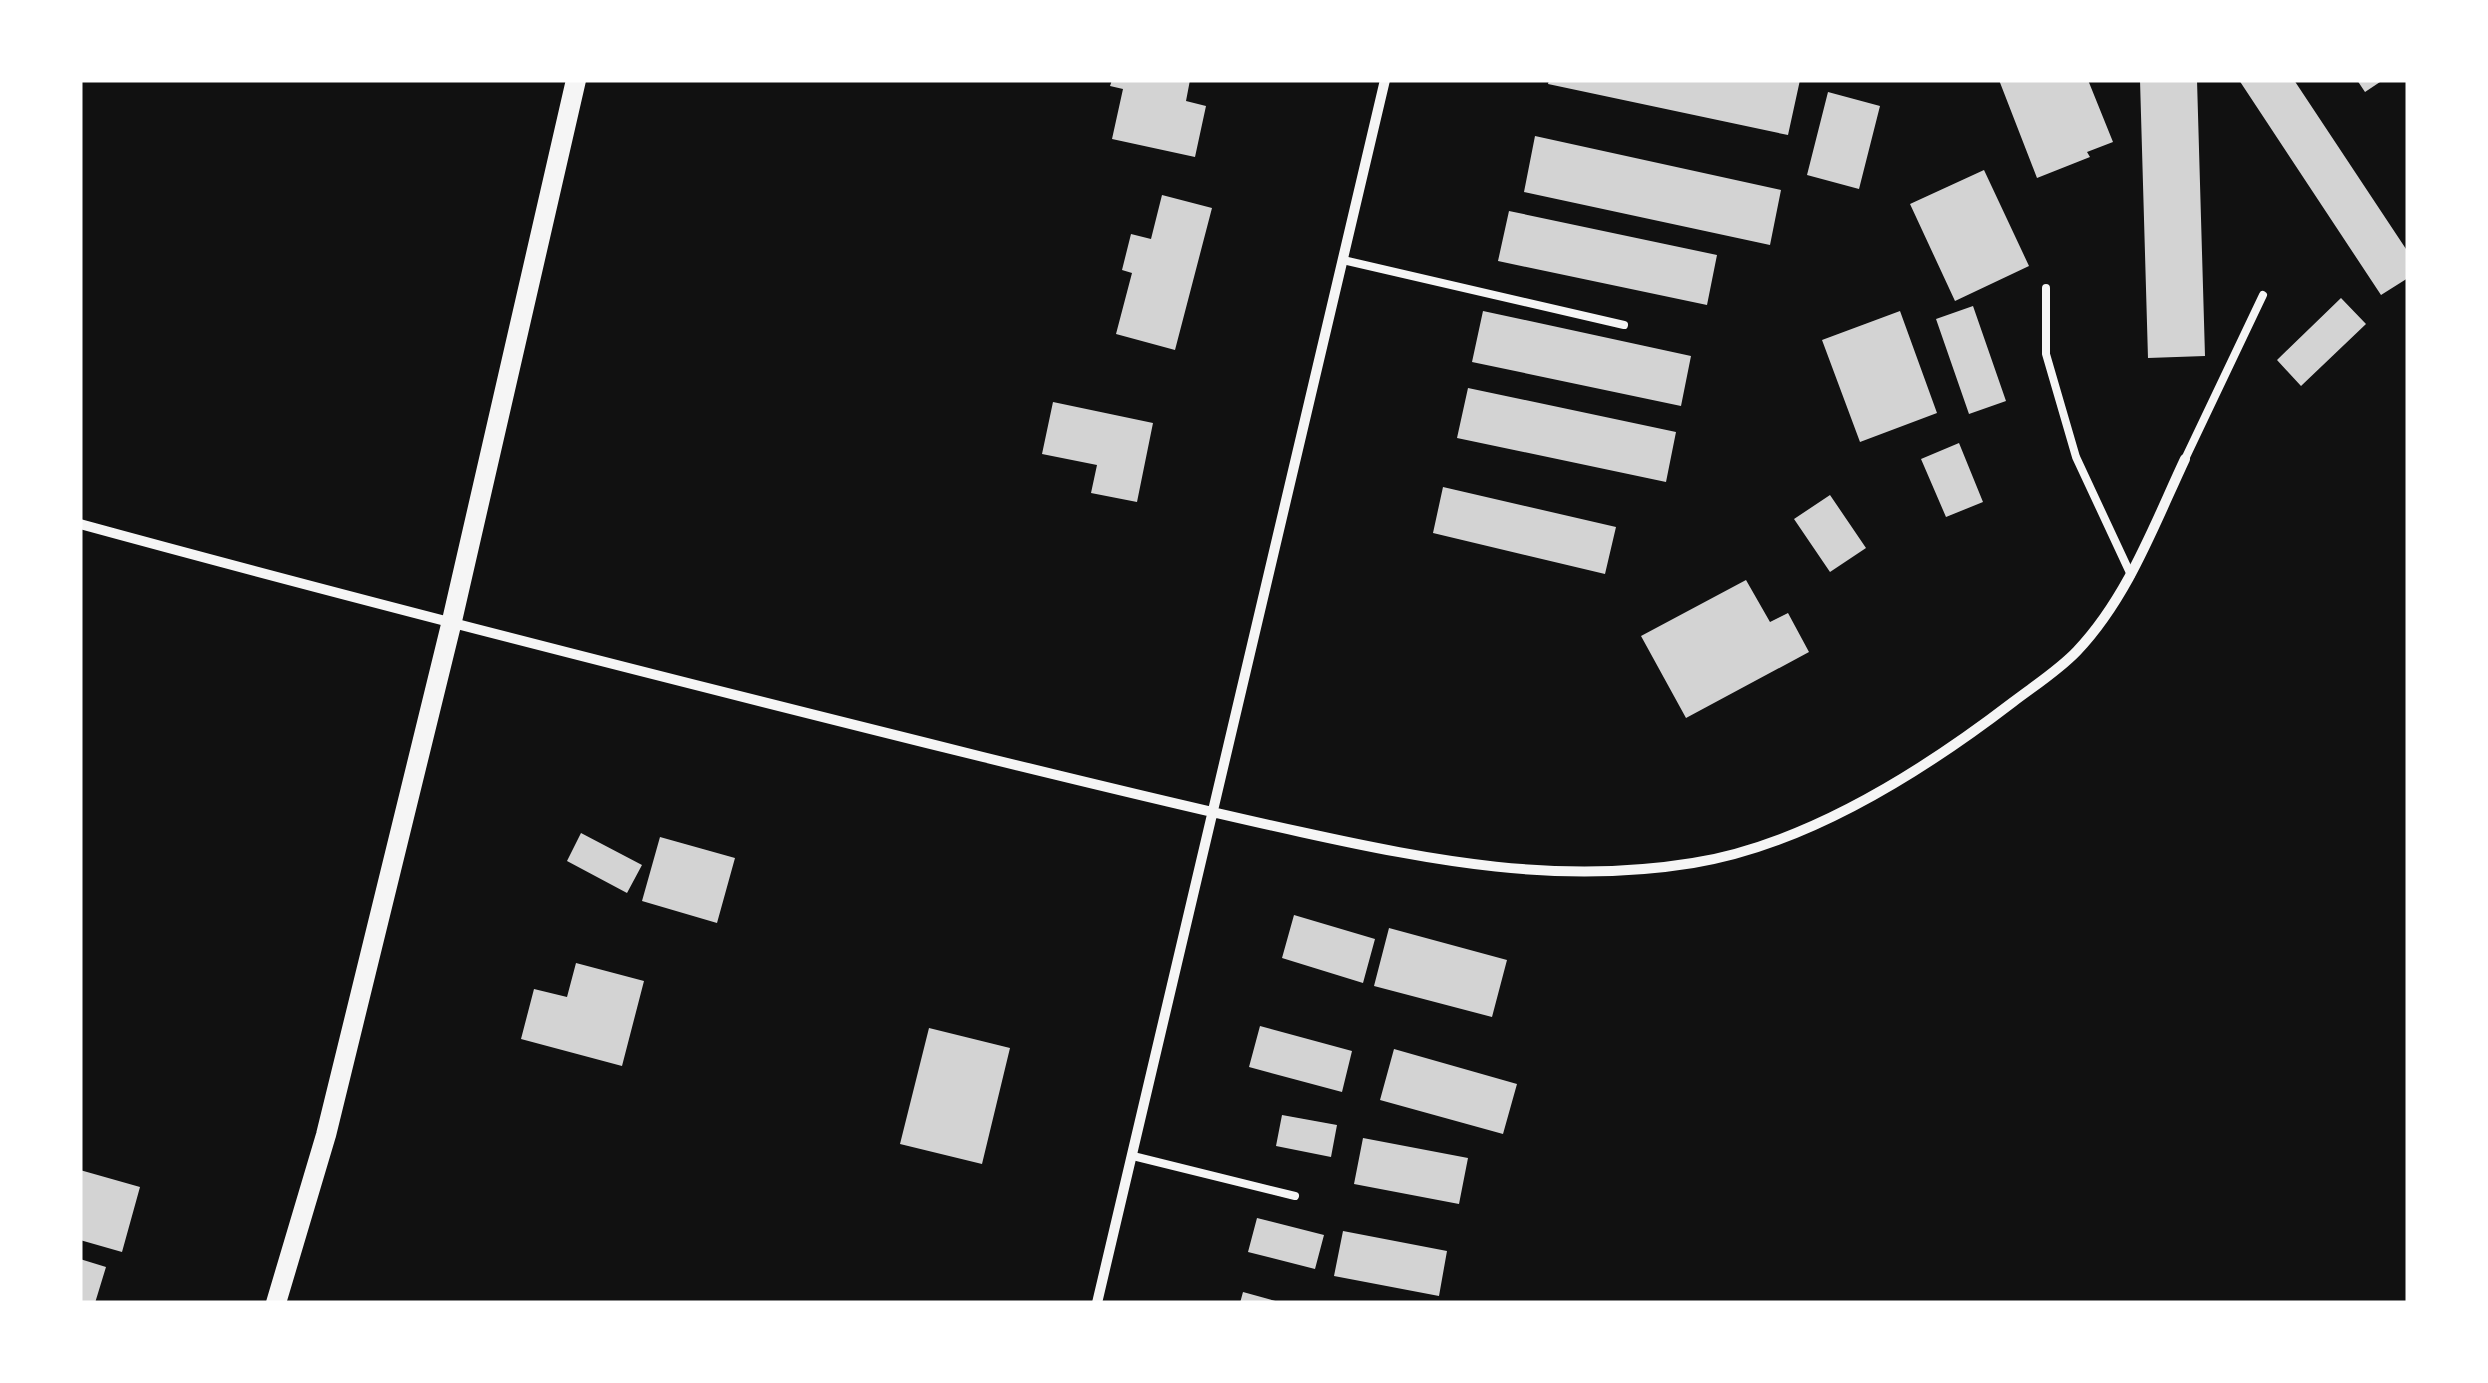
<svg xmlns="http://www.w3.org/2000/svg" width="2488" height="1383" viewBox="0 0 2488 1383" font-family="'Titillium Web',sans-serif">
	<rect width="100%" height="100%" fill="#111"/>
	<!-- building -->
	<path fill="#d3d3d3" d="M1112,80H1190L1186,101L1206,106L1195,157L1112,139L1123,89L1110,86Z
		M1549,80H1800L1788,135L1548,84Z
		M1999,80H2088L2113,142L2087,152L2090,157L2037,178Z
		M2140,80H2197L2205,356L2148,358Z
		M2239,80H2294L2408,252V278L2381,295Z
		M2357,80H2383L2365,92Z
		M1828,92L1880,106L1859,189L1807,175Z
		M1535,136L1781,190L1770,245L1524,192Z
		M1984,170L2029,266L1955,301L1910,204Z
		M1162,195L1212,208L1175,350L1116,334L1132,273L1122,270L1131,234L1151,239Z
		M1509,211L1717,255L1707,305L1498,261Z
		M2341,298L2366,324L2301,386L2277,360Z
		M1973,306L2006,401L1969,414L1936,319Z
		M1483,311L1691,356L1681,406L1472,362Z
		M1900,311L1937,413L1860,442L1822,340Z
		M1468,388L1676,432L1666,482L1457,438Z
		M1053,402L1153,423L1137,502L1091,493L1097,465L1042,454Z
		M1959,443L1983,502L1946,517L1921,459Z
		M1443,487L1616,527L1605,574L1433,533Z
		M1830,495L1866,548L1830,572L1794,519Z
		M1746,580L1770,622L1788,613L1809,652L1686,718L1641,636Z
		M581,833L642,865L627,893L567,861Z
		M660,837L735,858L717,923L642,901Z
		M1294,915L1375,939L1363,983L1282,958Z
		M1389,928L1507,960L1492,1017L1374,986Z
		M576,963L644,981L622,1066L521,1039L534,989L567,997Z
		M1260,1026L1352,1051L1342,1092L1249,1067Z
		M929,1028L1010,1048L982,1164L900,1144Z
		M1394,1049L1517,1084L1503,1134L1380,1100Z
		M1282,1115L1337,1125L1331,1157L1276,1146Z
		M1363,1138L1468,1158L1459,1204L1354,1184Z
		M80,1170L140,1187L122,1252L80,1240Z
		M1257,1218L1324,1235L1315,1269L1248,1252Z
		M1343,1231L1447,1251L1439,1296L1334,1276Z
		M80,1259L106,1267L95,1303H80Z
		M1243,1292L1279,1302V1303H1240Z"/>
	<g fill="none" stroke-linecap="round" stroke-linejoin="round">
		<!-- service -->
		<path stroke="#f5f5f5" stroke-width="8" d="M1343,260L1624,325
			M2046,288V354L2076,457L2131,575
			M2185,459L2263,295
			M1133,1156L1295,1196"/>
		<!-- minor -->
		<path stroke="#f5f5f5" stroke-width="10" d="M80,524C380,606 681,682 983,757C1089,783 1195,809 1301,832C1433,861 1558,885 1693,863C1806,845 1923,771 2013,702C2034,686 2059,670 2077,651C2128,597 2154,525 2185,459
			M1097,1303L1385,80"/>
		<!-- secondary -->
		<path stroke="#f5f5f5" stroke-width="20" d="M276,1303L326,1135L451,625L576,80"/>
	</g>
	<!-- border -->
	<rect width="2488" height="1383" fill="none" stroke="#ffffff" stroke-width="165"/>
</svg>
